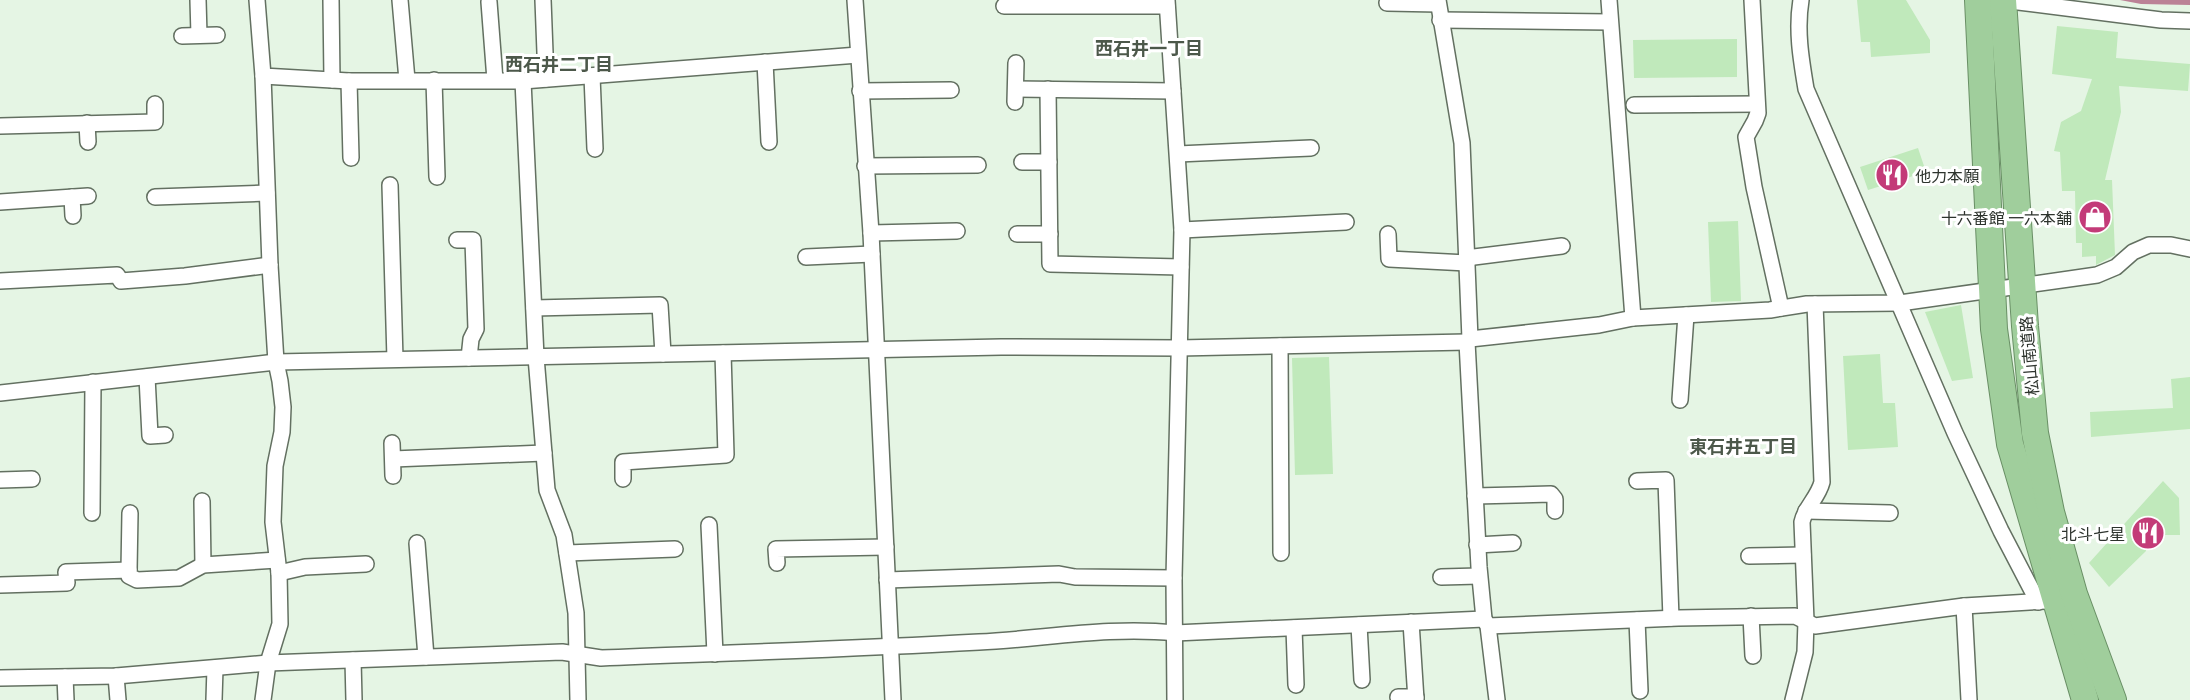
<svg xmlns="http://www.w3.org/2000/svg" width="2190" height="700" viewBox="0 0 2190 700" font-family="Literata,'Noto Sans JP',serif">
  <style>
    .water { fill: #bb8296 }
    .building { fill: #c0e9bb }
    .lines { fill: none; stroke-linecap: round; stroke-linejoin: round }
    .minor-casing { stroke: #637061; stroke-width: 18 }
    .trunk-casing { stroke: #698f65; stroke-width: 28 }
    .minor { stroke: #fff; stroke-width: 15 }
    .trunk { stroke: #a0ce9c; stroke-width: 26 }
    .labels { text-anchor: middle; dominant-baseline: central; stroke-width: 6; stroke-linejoin: round; paint-order: stroke }
    .poi-label { font-size: 16px; fill: #2d332d; stroke: #fff; text-anchor: end }
    .street-label { font-size: 16px; fill: #2d332d; stroke: #fff }
    .neighbourhood-label { font-size: 18px; font-weight: bold; fill: #4c584a; stroke: #fff }
  </style>
  <rect width="100%" height="100%" fill="#e5f5e4"/>
  <polygon class="water" points="2120,0 2190,0 2190,5 2141,4"/>
  <g class="building">
    <polygon points="1857,0 1906,0 1930,40 1930,53 1871,57 1870,42 1861,42"/>
    <polygon points="2057,26 2118,32 2116,58 2190,64 2188,91 2119,86 2121,112 2105,180 2112,180 2115,255 2096,265 2096,256 2082,257 2082,243 2076,243 2075,191 2062,191 2060,152 2054,151 2061,122 2081,111 2092,79 2052,74"/>
    <polygon points="1737,39 1737,77 1634,78 1633,40"/>
    <polygon points="1918,148 1926,172 1868,190 1860,167"/>
    <polygon points="1738,221 1741,301 1711,302 1708,222"/>
    <polygon points="1961,305 1973,378 1952,381 1925,312"/>
    <polygon points="1880,354 1883,403 1895,403 1898,447 1848,450 1843,356"/>
    <polygon points="1329,357 1333,474 1295,475 1292,358"/>
    <polygon points="2190,377 2190,429 2091,437 2090,412 2173,408 2171,379"/>
    <polygon points="2163,481 2179,498 2180,535 2146,535 2146,551 2109,587 2089,563"/>
  </g>
  <g class="lines">
    <defs>
      <g id="minor">
        <polyline points="198,0 199,35"/>
        <polyline points="257,0 263,76 349,81 523,81 536,357 547,490 564,535 576,613 578,700"/>
        <polyline points="331,0 332,80"/>
        <polyline points="400,0 407,80"/>
        <polyline points="543,0 546,79"/>
        <polyline points="855,0 871,233 893,700"/>
        <polyline points="1167,0 1182,230 1174,578 1175,700"/>
        <polyline points="1438,0 1462,143 1470,339 1467,342 1479,567 1484,619 1488,626 1497,700"/>
        <polyline points="1609,0 1633,318"/>
        <polyline points="1752,0 1758,113 1755,121 1746,137 1754,187 1781,308"/>
        <path d="M1801,0C1796,30 1801,59 1806,89L1955,433L2001,531L2038,602"/>
        <polyline points="2002,0 2161,20 2190,21"/>
        <polyline points="489,2 495,80"/>
        <polyline points="1387,3 1438,4"/>
        <polyline points="1004,6 1167,6"/>
        <polyline points="1440,20 1610,22"/>
        <polyline points="182,36 217,35"/>
        <polyline points="765,62 769,142"/>
        <polyline points="263,76 270,265 276,362 280,381 283,407 282,432 275,466 273,522 279,573 280,624 268,663 263,700"/>
        <polyline points="592,76 595,149"/>
        <polyline points="434,80 437,177"/>
        <polyline points="349,81 351,158"/>
        <polyline points="523,81 858,55"/>
        <polyline points="1016,89 1173,91"/>
        <polyline points="1048,89 1050,264 1181,267"/>
        <polyline points="860,91 951,90"/>
        <polyline points="1015,102 1016,63"/>
        <polyline points="1634,105 1757,104"/>
        <polyline points="87,123 88,142"/>
        <polyline points="0,126 155,122 155,104"/>
        <polyline points="1178,154 1311,148"/>
        <polyline points="1022,162 1049,162"/>
        <polyline points="865,166 978,165"/>
        <polyline points="390,185 395,359"/>
        <polyline points="72,197 73,216"/>
        <polyline points="155,197 267,193"/>
        <polyline points="0,202 88,196"/>
        <polyline points="1182,230 1346,222"/>
        <polyline points="871,233 957,231"/>
        <polyline points="1017,234 1050,234"/>
        <polyline points="1388,234 1389,259 1467,263"/>
        <polyline points="457,240 473,240 476,329 471,339 469,358"/>
        <polyline points="806,257 872,254"/>
        <polyline points="1466,258 1562,246"/>
        <polyline points="0,281 117,275 121,281 185,276 270,265"/>
        <polyline points="534,308 660,305 663,354"/>
        <polyline points="1470,339 1599,325 1633,318 1770,310 1807,304 1900,303 2097,275 2116,267 2133,252 2149,245 2171,245 2190,249"/>
        <polyline points="1280,346 1281,553"/>
        <polyline points="147,377 150,436 165,435"/>
        <polyline points="0,393 276,362 1001,347 1179,348 1467,342"/>
        <polyline points="1680,400 1686,315"/>
        <polyline points="392,443 393,476"/>
        <polyline points="393,459 544,453"/>
        <polyline points="623,479 623,462 726,455 723,353"/>
        <polyline points="0,480 32,479"/>
        <polyline points="1637,481 1666,480 1671,618"/>
        <polyline points="1475,496 1551,494 1555,499 1555,511"/>
        <polyline points="202,501 203,565"/>
        <polyline points="1806,511 1890,513"/>
        <polyline points="92,513 93,382"/>
        <polyline points="709,525 715,654"/>
        <polyline points="417,543 426,657"/>
        <polyline points="1477,545 1513,543"/>
        <polyline points="567,553 675,549"/>
        <polyline points="1749,556 1803,555"/>
        <polyline points="777,563 776,549 886,547"/>
        <polyline points="129,570 130,513"/>
        <polyline points="279,573 305,567 366,564"/>
        <polyline points="1441,577 1479,576"/>
        <polyline points="887,580 1059,574 1075,577 1174,578"/>
        <polyline points="0,585 67,583 66,572 129,570 129,576 137,580 179,578 203,565 277,560"/>
        <polyline points="1964,606 1969,700"/>
        <polyline points="1751,616 1753,656"/>
        <polyline points="1637,620 1640,691"/>
        <polyline points="1411,622 1416,700"/>
        <polyline points="1359,625 1362,680"/>
        <polyline points="1488,626 1678,618 1795,616 1815,626 1964,606 2045,601"/>
        <polyline points="1294,628 1296,685"/>
        <polyline points="353,660 354,700"/>
        <polyline points="116,676 118,700"/>
        <polyline points="65,677 66,700"/>
        <path d="M0,678L116,676L268,663L562,652L601,658C727,653 853,649 979,642C1044,639 1109,626 1175,633L1484,619"/>
        <polyline points="1398,697 1416,697"/>
        <polyline points="214,700 215,668"/>
        <path d="M1793,700L1805,652L1806,621L1802,522C1805,507 1818,498 1822,482L1815,304"/>
      </g>
      <g id="trunk">
        <polyline points="1978,0 1994,329 2010,444 2085,700"/>
        <polyline points="2003,0 2025,326 2035,433 2051,512 2074,594 2113,700"/>
      </g>
    </defs>
    <use href="#minor" class="minor-casing"/>
    <use href="#trunk" class="trunk-casing"/>
    <use href="#minor" class="minor"/>
    <use href="#trunk" class="trunk"/>
  </g>
  <defs>
    <symbol id="restaurant-disc" viewBox="-11 -11 22 22"><circle r="9.5" fill="#c33b78" stroke="#fff"/><path d="M-5-6h1v4h1v-4h1v4h1v-4h1v5L-1.5 .5V6h-2V.5L-5-1ZM5-6V6H3V1.5H1.5Q1.5-4 5-6Z" fill="#fff"/></symbol>
    <symbol id="shop-disc" viewBox="-11 -11 22 22"><circle r="9.5" fill="#c33b78" stroke="#fff"/><path d="M-5-2.5h2.3a2.7 3.5 0 0 1 5.4 0H5L5.5 6h-11ZM-1.5-2.5h3a1.5 2.3 0 0 0-3 0Z" fill="#fff"/></symbol>
  </defs>
  <g fill-rule="evenodd">
    <use href="#restaurant-disc" x="1873" y="156" width="38" height="38"/>
    <use href="#shop-disc" x="2076" y="198" width="38" height="38"/>
    <use href="#restaurant-disc" x="2129" y="514" width="38" height="38"/>
  </g>
  <g class="labels">
    <g class="poi-label">
      <text x="1915" y="175" text-anchor="start">他力本願</text>
      <text x="2072" y="217">十六番館 一六本舗</text>
      <text x="2125" y="533">北斗七星</text>
    </g>
    <g class="street-label">
      <text transform="translate(2028 356) rotate(-95)">松山南道路</text>
    </g>
    <g class="neighbourhood-label">
      <text x="1149" y="47">西石井一丁目</text>
      <text x="559" y="63">西石井二丁目</text>
      <text x="1743" y="445">東石井五丁目</text>
    </g>
  </g>
</svg>
